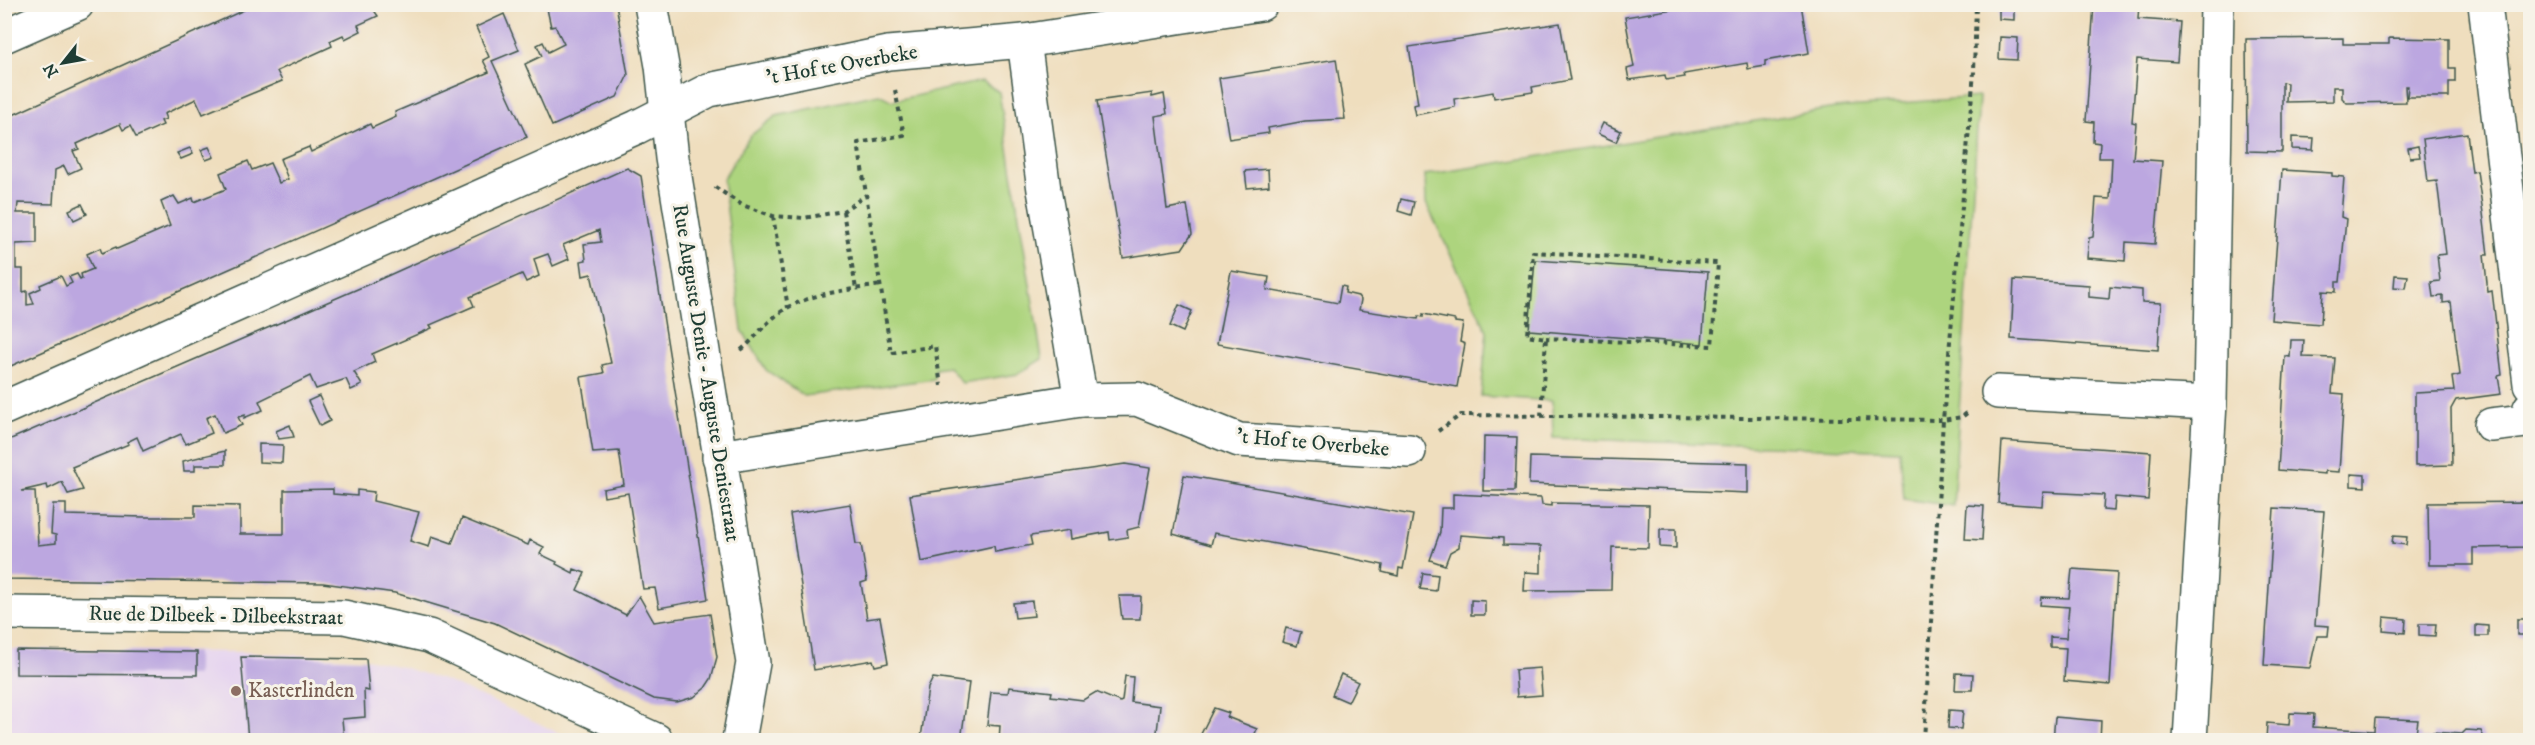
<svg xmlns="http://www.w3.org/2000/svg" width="2535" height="745" viewBox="0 0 2535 745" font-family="'IM FELL DW Pica',serif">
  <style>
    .built { fill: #e5d3f0 }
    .green { fill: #add47e; stroke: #668859; stroke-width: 1.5 }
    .building { fill: #bca7e0 }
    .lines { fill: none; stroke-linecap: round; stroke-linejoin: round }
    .minor-casing { stroke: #3e5549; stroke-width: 36 }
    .path { stroke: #3e5549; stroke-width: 4; stroke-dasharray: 4.5 4.5; stroke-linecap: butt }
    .minor { stroke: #fff; stroke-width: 33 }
    .education-dot { fill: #8d6e63; stroke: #f7f3e8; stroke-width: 2 }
    .labels { text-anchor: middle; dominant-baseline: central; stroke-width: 6; stroke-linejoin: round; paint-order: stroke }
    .street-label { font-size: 21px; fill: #1f3d34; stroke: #f7f3e8 }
    .education-label { font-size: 21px; fill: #785e54; stroke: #f7f3e8; text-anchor: start }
  </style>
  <rect width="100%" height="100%" fill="#f7f3e8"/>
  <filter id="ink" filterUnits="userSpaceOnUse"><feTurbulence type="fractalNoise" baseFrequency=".0167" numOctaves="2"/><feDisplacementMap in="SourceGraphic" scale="12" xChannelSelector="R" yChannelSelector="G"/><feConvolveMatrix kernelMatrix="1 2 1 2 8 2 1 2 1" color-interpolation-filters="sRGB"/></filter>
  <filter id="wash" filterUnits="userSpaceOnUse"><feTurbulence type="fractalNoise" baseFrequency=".008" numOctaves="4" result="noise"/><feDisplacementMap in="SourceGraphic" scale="24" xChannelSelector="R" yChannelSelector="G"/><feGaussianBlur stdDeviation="1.35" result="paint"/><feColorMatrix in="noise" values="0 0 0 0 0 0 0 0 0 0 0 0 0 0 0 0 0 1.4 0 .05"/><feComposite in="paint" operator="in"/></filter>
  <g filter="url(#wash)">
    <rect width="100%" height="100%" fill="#efdebe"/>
    <polygon class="built" points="5,649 241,652 366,659 402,667 446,681 490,700 573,740 5,740"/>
    <g class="green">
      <polygon points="982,81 999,92 1042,359 1018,374 962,383 949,367 935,369 934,379 804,396 766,370 742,330 723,179 750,136 776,116 879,94 892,101"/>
      <polygon points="1979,97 1953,506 1904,499 1900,451 1553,438 1552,401 1481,396 1487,331 1426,203 1425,175 1835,108"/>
    </g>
    <g id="blocks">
      <g class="building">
        <polygon points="257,4 381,4 373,9 378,16 358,25 361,31 345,39 343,35 330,41 332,46 277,71 282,81 203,114 196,99 164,114 166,119 161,121 163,125 136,137 130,126 123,130 120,124 77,144 79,149 73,151 81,168 68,174 64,166 55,170 53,204 18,203 17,213 37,213 37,243 16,244 16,269 23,269 23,292 27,291 27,305 34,304 30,293 41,288 40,285 61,276 66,286 72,283 69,277 77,274 80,279 82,278 81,274 93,269 87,254 100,248 102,253 116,247 117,249 170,226 161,202 174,196 179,204 193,198 194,202 226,189 220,173 248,161 252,170 270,163 279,183 288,179 280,159 309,147 311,152 370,124 372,128 396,117 395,112 489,72 483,60 489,57 476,27 504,14 519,50 492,61 527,137 4,369 4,119"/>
        <polygon points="546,4 616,4 628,75 617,97 552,126 525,64 542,56 537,45 543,42 548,52 564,44 555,26 551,27"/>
        <polygon points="1703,4 1801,4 1809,53 1765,61 1765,66 1748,69 1747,63 1684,74 1685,77 1666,80 1665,75 1629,80 1627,69 1634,67 1625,17"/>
        <polygon points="1999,4 2014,4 2014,20 1999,19"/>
        <polygon points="2094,4 2139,4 2138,19 2180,22 2177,62 2137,59 2132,122 2136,123 2133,159 2162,161 2155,244 2126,242 2125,261 2087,258 2089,238 2093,237 2096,198 2110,199 2112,158 2099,158 2100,143 2093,142 2094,122 2086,121"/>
        <polygon points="1560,23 1570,80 1532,87 1533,92 1494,98 1493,92 1454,99 1455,107 1415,115 1413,105 1418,104 1409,47"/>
        <polygon points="2000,37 2018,38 2017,60 1999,59"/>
        <polygon points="2343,38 2343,44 2389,44 2389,38 2449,39 2449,68 2455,68 2455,82 2449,82 2449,97 2407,97 2408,86 2405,86 2406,102 2347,103 2342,98 2342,87 2333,87 2333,101 2286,102 2287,83 2282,82 2282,152 2247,151 2246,39"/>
        <polygon points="1336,59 1345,119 1305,121 1268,128 1269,133 1229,139 1219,78"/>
        <polygon points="1152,93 1152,97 1164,94 1167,114 1155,116 1167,209 1187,205 1192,234 1182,249 1123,258 1097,101"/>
        <polygon points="1603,123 1621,131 1616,142 1598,134"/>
        <polygon points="2467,133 2472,172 2477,171 2483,213 2488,255 2484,255 2488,292 2492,291 2502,375 2498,376 2501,394 2456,400 2451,409 2452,465 2415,466 2415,393 2454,391 2452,377 2460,375 2451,302 2443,303 2443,296 2433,297 2431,282 2440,281 2437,255 2446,254 2437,181 2428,182 2423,139"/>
        <polygon points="2292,137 2314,138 2313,150 2292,149"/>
        <polygon points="2418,146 2420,157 2410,158 2408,148"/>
        <polygon points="209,147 214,157 206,160 201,150"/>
        <polygon points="190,148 193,154 181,159 177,153"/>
        <polygon points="627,168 641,176 708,599 659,608 655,588 643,589 628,493 604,497 603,489 624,485 619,451 593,453 581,377 604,373 602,365 611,363 591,274 583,276 581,261 586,260 584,244 601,242 599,230 563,245 569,259 553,266 548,254 534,259 539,276 526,282 522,274 470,297 474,306 430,325 432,328 372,354 375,362 354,372 362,385 351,390 346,379 316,389 310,376 259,401 263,410 244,418 245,415 238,417 242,425 223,433 215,414 206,418 212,433 186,444 181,434 143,451 137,437 127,442 129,444 72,467 83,490 68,494 62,482 48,489 47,485 21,491 35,491 38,545 56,543 56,535 51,534 53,504 66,504 66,515 144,517 195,517 195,505 240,506 240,534 284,534 284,490 333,489 333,494 357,496 357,490 374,492 373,501 419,512 410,541 429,547 432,536 452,543 462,518 528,545 530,540 544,547 540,554 557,562 556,564 573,573 574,569 585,573 577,590 626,615 639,596 654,622 710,614 717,657 711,679 705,688 694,697 677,702 654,699 495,623 395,593 323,583 4,579 4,442 376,281"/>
        <polygon points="1268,169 1269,186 1247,188 1245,171"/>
        <polygon points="2282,170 2332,173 2332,176 2344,177 2341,217 2346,219 2340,282 2336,282 2336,292 2323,291 2321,324 2271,320"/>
        <polygon points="1401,199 1414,202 1411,215 1398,211"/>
        <polygon points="82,204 87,214 74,220 69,210"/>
        <polygon points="1535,260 1708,272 1702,344 1529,330"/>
        <polygon points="1231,271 1269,277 1267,290 1338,303 1341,286 1346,287 1345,293 1358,296 1361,300 1359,310 1418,319 1419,316 1423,317 1423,314 1455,320 1455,322 1463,323 1460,342 1465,344 1457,387 1217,344"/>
        <polygon points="2395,275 2408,276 2406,288 2394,287"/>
        <polygon points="2014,280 2089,285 2089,297 2109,299 2110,287 2142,290 2142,302 2161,303 2158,350 2011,339"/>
        <polygon points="1179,305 1192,311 1183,332 1170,326"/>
        <polygon points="2291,340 2304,340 2303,357 2335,358 2332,393 2344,394 2339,472 2325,471 2325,474 2278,470 2285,356 2290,357"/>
        <polygon points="319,396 330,421 320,426 308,401"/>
        <polygon points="290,425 294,437 279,439 276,431"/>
        <polygon points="1484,436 1517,437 1515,491 1483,491"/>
        <polygon points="2002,441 2151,452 2148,500 2115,497 2114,511 2103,510 2104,495 2043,492 2042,506 1998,503"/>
        <polygon points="259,444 283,445 282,463 259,462"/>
        <polygon points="225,451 225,465 195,465 195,471 184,471 183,461"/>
        <polygon points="1530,457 1748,463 1748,493 1529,484"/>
        <polygon points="1125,464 1150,468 1139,527 1127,530 1128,537 1110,540 1109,532 1071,539 1070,530 1030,536 1032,545 995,552 994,546 921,562 910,495"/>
        <polygon points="2351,474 2365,475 2365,487 2351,486"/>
        <polygon points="1184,475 1413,515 1403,569 1399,568 1398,576 1382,572 1383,565 1326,553 1214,533 1211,545 1173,534"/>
        <polygon points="1453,494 1541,498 1542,505 1552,506 1552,503 1649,505 1648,548 1612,547 1611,590 1524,591 1525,572 1541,573 1541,546 1503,545 1503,538 1460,535 1459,547 1450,552 1445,565 1430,560 1440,532 1441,508 1453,508"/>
        <polygon points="2530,502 2530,547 2473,548 2473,565 2429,565 2428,503"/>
        <polygon points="850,504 856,544 861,544 867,581 861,583 867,619 880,617 888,663 875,666 873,660 814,670 790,514"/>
        <polygon points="1967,505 1984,506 1982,540 1965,539"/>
        <polygon points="2274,508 2324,511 2315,625 2329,626 2328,636 2317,636 2310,668 2264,665"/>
        <polygon points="1660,529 1676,529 1676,548 1660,547"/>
        <polygon points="2393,536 2407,537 2406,545 2392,543"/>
        <polygon points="2072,569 2117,572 2110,685 2064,681 2066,648 2050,647 2050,637 2066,638 2069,607 2040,605 2041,597 2069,598"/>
        <polygon points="1423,573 1438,575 1436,591 1420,589"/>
        <polygon points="1119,596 1141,596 1140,619 1122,619"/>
        <polygon points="1471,600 1485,601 1485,615 1471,615"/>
        <polygon points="1032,601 1034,616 1015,618 1013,603"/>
        <polygon points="2384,617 2406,619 2405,633 2383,631"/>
        <rect x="2517" y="619" width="13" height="16"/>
        <polygon points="2419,624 2436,624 2435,636 2419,635"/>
        <polygon points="2476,625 2488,626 2488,636 2476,636"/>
        <polygon points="1286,628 1301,632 1297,646 1282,642"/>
        <polygon points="16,650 197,652 197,675 16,674"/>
        <polygon points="241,657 366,659 369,691 364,690 365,717 342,719 344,740 248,740"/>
        <polygon points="1540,668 1542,695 1517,697 1515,670"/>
        <polygon points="1956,673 1973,674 1972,690 1955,690"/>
        <polygon points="1341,674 1358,682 1348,702 1332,695"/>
        <polygon points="1125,676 1133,677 1131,702 1160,706 1156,740 999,740 1000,726 987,725 991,692 1008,693 1009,687 1052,692 1051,696 1083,700 1096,692 1120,702 1122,701"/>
        <polygon points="933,678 969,683 961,740 921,738 928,688"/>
        <polygon points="1214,708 1229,713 1227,717 1257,729 1254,736 1264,740 1198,740"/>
        <polygon points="1949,710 1963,711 1961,729 1948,728"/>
        <polygon points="2290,713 2314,714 2313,727 2374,731 2375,718 2418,720 2416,734 2421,734 2421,738 2433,739 2433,732 2462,734 2466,730 2481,731 2485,740 2266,740 2267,723 2289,725"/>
        <polygon points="2055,717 2101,721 2100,740 2053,740"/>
      </g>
    </g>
  </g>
  <g filter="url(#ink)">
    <use href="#blocks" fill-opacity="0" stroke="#3e5549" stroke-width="1.5"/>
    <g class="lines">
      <defs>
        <g id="minor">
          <polyline points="651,4 662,66 672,158 753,663 739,740"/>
          <polyline points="2485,4 2530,384"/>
          <polyline points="4,36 77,4"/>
          <polyline points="1024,41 1044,190 1081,400"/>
          <polyline points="1998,392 2210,403"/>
          <polyline points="4,408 637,127 709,90 888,53 1024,41 1261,4"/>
          <polyline points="2491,425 2525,421 2530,408"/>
          <polyline points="719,457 1081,400 1137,399 1239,440 1409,451"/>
          <polyline points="4,613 344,617 429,636 656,740"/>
          <polyline points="2190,740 2210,403 2217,4"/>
        </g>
      </defs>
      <use href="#minor" class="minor-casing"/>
      <g class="path">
        <polyline points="895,90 904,135 858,143 891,353 935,346 941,386"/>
        <polyline points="715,187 742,205 773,216 804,218 843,211 866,195"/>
        <polyline points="843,211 856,289"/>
        <polyline points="773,216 788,308"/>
        <path d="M741,350C753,341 760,329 771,320C799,293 844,291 881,285"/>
        <polyline points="1541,416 1546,338 1527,335 1533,252 1718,263 1712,346 1546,338"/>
        <polyline points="1438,431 1461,415 1943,420 1962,417 1967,413"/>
        <polyline points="1924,740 1943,420 1974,72 1976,4"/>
      </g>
      <use href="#minor" class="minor"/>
    </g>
  </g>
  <circle class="education-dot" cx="236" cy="691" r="6"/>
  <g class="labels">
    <g class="street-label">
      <text transform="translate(842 65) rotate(-10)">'t Hof te Overbeke</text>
      <text transform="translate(706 373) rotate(81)">Rue Auguste Denie - Auguste Deniestraat</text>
      <text transform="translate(1313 443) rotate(5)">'t Hof te Overbeke</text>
      <text transform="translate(216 616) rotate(1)">Rue de Dilbeek - Dilbeekstraat</text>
    </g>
    <g class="education-label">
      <text x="248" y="691">Kasterlinden</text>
    </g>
  </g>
  <rect width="2535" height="745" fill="none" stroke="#f7f3e8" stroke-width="24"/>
  <g transform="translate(63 63) rotate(239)" stroke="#f7f3e8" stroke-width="4.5" paint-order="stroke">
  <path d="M0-4.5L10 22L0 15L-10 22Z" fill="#1f3d34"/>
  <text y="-9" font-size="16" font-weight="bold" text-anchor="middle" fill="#1f3d34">N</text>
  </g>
</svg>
